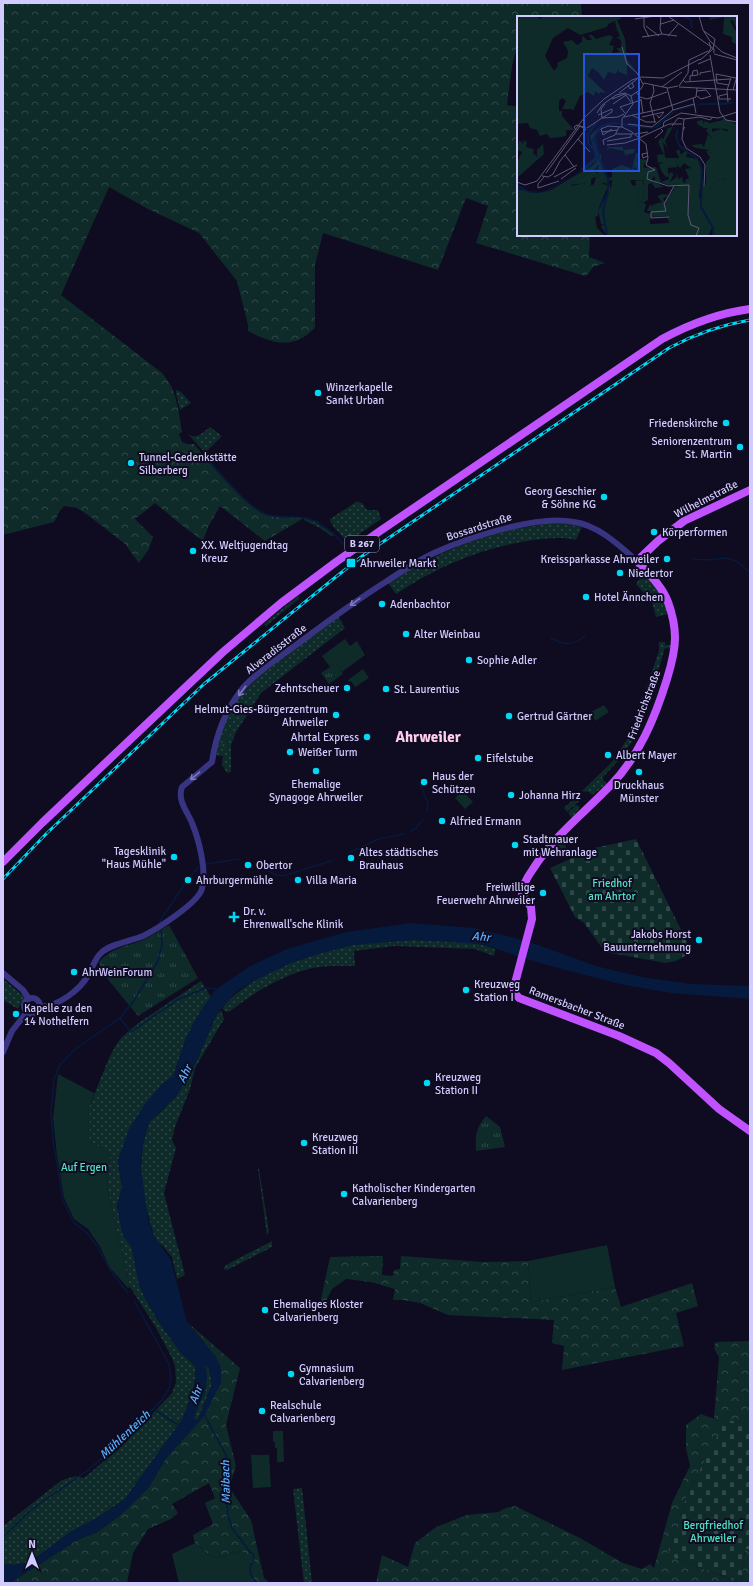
<svg xmlns="http://www.w3.org/2000/svg" width="753" height="1586" viewBox="0 0 753 1586" font-family="Signika,sans-serif">
  <style>
    .grass { fill: url(#grass-dots) }
    .forest { fill: url(#forest-crowns) }
    .cemetery { fill: url(#cemetery-stones) }
    .park { fill: url(#park-tufts) }
    .garden { fill: #0e2b2a }
    .water { fill: #061a3e; fill-rule: evenodd }
    .lines { fill: none; stroke-linecap: round; stroke-linejoin: round }
    .stream { stroke: #061a3e; stroke-width: 1.5 }
    .minor { stroke: #383482; stroke-width: 6 }
    .major { stroke: #c152ff; stroke-width: 8 }
    .rail-casing { stroke: #00d9f6; stroke-width: 3 }
    .rail { stroke: #0f0b20; stroke-width: 1.5; stroke-dasharray: 4.5; stroke-linecap: butt }
    .oneway { stroke: #7d78ba }
    .poi-dot { fill: #00d9f6; stroke: #0f0b20; stroke-width: 1.5 }
    .labels { text-anchor: middle; dominant-baseline: central; stroke-width: 4; stroke-linejoin: round; paint-order: stroke }
    .shield { fill: #0f0b20; stroke: #9891bc; stroke-width: 1 }
    .shield-label { font-size: 10px; font-weight: bold; fill: #d2cbff }
    .poi-label { font-size: 11px; fill: #d2cbff; stroke: #0f0b20; text-anchor: start }
    .street-label { font-size: 11px; fill: #d2cbff; stroke: #0f0b20 }
    .park-label { font-size: 11px; fill: #50e5c3; stroke: #0f0b20 }
    .water-label { font-size: 12px; font-style: italic; fill: #59afff; stroke: #0f0b20 }
    .district-label { font-size: 15px; font-weight: bold; fill: #ffcdec; stroke: #0f0b20 }
    .inset-river { fill: none; stroke: #061a3e; stroke-width: 2 }
    .inset-road { fill: none; stroke: #5d5879; stroke-width: 1 }
    .view { fill: #2654da; fill-opacity: 0.15; stroke: #2654da; stroke-width: 2 }
    .inset-edge { fill: none; stroke: #d2cbff; stroke-width: 2 }
  </style>
  <defs>
    <pattern id="grass-dots" width="8" height="8" patternUnits="userSpaceOnUse"><rect width="8" height="8" fill="#0e2b2a"/><path d="M2 2h.1M6 6h.1" fill="none" stroke="#30484a" stroke-width="1.8" stroke-linecap="round"/></pattern>
    <pattern id="forest-crowns" width="20" height="18" patternUnits="userSpaceOnUse"><rect width="20" height="18" fill="#0e2b2a"/><path d="M2 6a3 3 0 1 1 6 0M12 15a3 3 0 1 1 6 0" fill="none" stroke="#30484a"/></pattern>
    <pattern id="cemetery-stones" width="16" height="16" patternUnits="userSpaceOnUse"><rect width="16" height="16" fill="#0e2b2a"/><path d="M2 7V4a2 2 0 0 1 4 0v3zM10 15v-3a2 2 0 0 1 4 0v3z" fill="#30484a"/></pattern>
    <pattern id="park-tufts" width="24" height="20" patternUnits="userSpaceOnUse"><rect width="24" height="20" fill="#0e2b2a"/><path d="M3 7l-1-3M5 7V3M7 7l1-3M15 17l-1-3M17 17v-4M19 17l1-3" fill="none" stroke="#30484a"/></pattern>
  </defs>
  <rect width="100%" height="100%" fill="#0f0b20"/>
  <g class="grass">
    <polygon points="176,390 181,392 191,403 180,410 176,393"/>
    <path d="M210,427L222,436L205,453L188,434C197,440 202,433 210,427Z"/>
    <path d="M356,502L362,503L367,510H378L381,519L349,541L346,540C341,534 331,527 330,519Z"/>
    <path d="M305,517L319,522L318,524C324,528 331,530 335,535L331,536L320,528L304,520Z"/>
    <path d="M545,524H566L582,527L576,540C563,537 548,538 534,540C484,547 438,566 396,594L388,583C439,551 486,532 545,524Z"/>
    <path d="M644,573C655,586 664,597 668,614L656,617L652,602L636,584Z"/>
    <polygon points="298,596 300,598 266,626 264,624"/>
    <path d="M338,616L345,628L261,693L236,732L231,745V772L227,773L222,765L223,756L215,755C217,746 218,736 221,728C235,685 302,643 338,616Z"/>
    <polygon points="659,642 665,642 665,645 672,645 672,649 665,648 657,675 635,737 619,760 602,778 607,784 592,795 589,792 582,791 611,763 628,738 632,738 634,736 634,733 631,731 659,651"/>
    <polygon points="578,795 579,801 567,812 564,808"/>
    <polygon points="576,805 580,807 572,818 568,813"/>
    <polygon points="561,838 567,850 561,852 555,850 554,847"/>
    <path d="M414,940C441,941 471,939 495,949L494,956L475,949L394,946L354,951L355,966C339,966 323,965 308,969C279,977 253,993 229,1012L225,1011L222,1008C247,975 314,952 353,945C373,942 394,941 414,940Z"/>
    <polygon points="3,979 25,997 18,1009 3,1000"/>
    <path d="M201,981L211,997L200,1012L186,1038L173,1077L162,1084L118,1160L122,1188L117,1206L123,1235L132,1248L139,1284L144,1296L159,1322L181,1353L195,1366C197,1385 189,1402 182,1420L125,1499L97,1518L72,1531L30,1562L15,1565L3,1564V1526L62,1480L76,1476L84,1478L122,1446L172,1393L176,1382L175,1366L171,1356L155,1326L130,1287L107,1187L110,1154L90,1141V1105L109,1058L116,1045L122,1037L137,1024Z"/>
    <polygon points="221,1010 224,1019 195,1068 190,1089 175,1127 172,1140 176,1148 164,1193 185,1275 177,1279 172,1257 162,1245 159,1244 154,1236 145,1204 141,1169 143,1144 149,1122 164,1109 193,1069 217,1014"/>
    <polygon points="258,1169 259,1169 269,1232 267,1235"/>
    <polygon points="272,1241 272,1247 227,1270 224,1269 224,1267 228,1264"/>
    <polygon points="205,1366 209,1368 212,1384 198,1420 196,1420 194,1417 207,1377"/>
    <polygon points="302,1488 312,1583 304,1583 293,1489"/>
  </g>
  <g class="forest">
    <path d="M3,3H581L582,17H518V43L512,66L507,105L518,107V235H590L589,257L605,263L593,267L588,274L585,276L476,243L488,206L466,198L438,270L323,233L315,265V328C310,332 305,337 300,339C282,348 264,339 248,331V325L237,281L199,233L148,209L109,187L61,295L162,373C165,377 169,382 171,386C177,397 180,419 182,432L179,434L182,442L187,444H194C210,463 243,504 264,514C277,519 291,516 304,518L265,541L220,506L208,527L203,541L184,527L155,503L135,519L153,537L149,549L139,563L125,544L88,515L77,508L64,506C58,512 58,516 54,522L3,535Z"/>
    <polygon points="372,1256 383,1256 382,1275 393,1276 394,1270 400,1269 401,1256 483,1262 528,1261 531,1302 615,1287 621,1307 692,1283 698,1306 676,1313 684,1346 562,1370 564,1346 552,1343 554,1320 448,1315 420,1303 403,1300 393,1300 395,1289 371,1282 346,1279 332,1289 321,1311 320,1304 330,1257"/>
    <polygon points="187,1322 240,1368 226,1425 236,1466 229,1487 251,1520 264,1578 270,1583 253,1583 251,1581 242,1551 213,1558 195,1543 193,1535 213,1524 205,1503 215,1498 209,1483 172,1504 178,1513 171,1519 148,1529 133,1553 127,1583 10,1583 77,1540 97,1532 119,1516 132,1504 149,1487 166,1458 197,1424 221,1382 204,1342"/>
    <path d="M750,1341V1424L726,1421L688,1493L667,1555L740,1583H376L382,1555L408,1567L415,1543L436,1527L467,1515L498,1512L506,1508L515,1506L580,1538L623,1563L642,1569L650,1564L654,1568L672,1503L690,1466L686,1448V1425L701,1414L714,1419L719,1357C716,1352 712,1348 716,1342Z"/>
    <polygon points="745,1549 750,1549 750,1583 741,1583"/>
  </g>
  <g class="cemetery">
    <polygon points="636,839 692,952 676,961 666,963 605,952 584,923 575,917 550,868 597,847 599,847"/>
    <polygon points="726,1420 750,1424 750,1549 745,1549 741,1583 667,1555 688,1493"/>
  </g>
  <g class="park">
    <polygon points="336,663 343,674 329,684 321,673"/>
    <polygon points="227,729 232,731 227,747 221,746"/>
    <path d="M169,925L198,978L138,1016L102,972L99,962C111,948 124,947 141,941C150,937 160,930 169,925Z"/>
    <path d="M486,1116L500,1127L505,1147L476,1151C475,1134 476,1129 486,1116Z"/>
  </g>
  <g class="garden">
    <polygon points="345,639 350,646 357,641 365,655 342,672 336,663 330,667 322,656"/>
    <polygon points="363,669 369,678 355,687 351,681 349,682 348,680"/>
    <polygon points="604,705 609,712 595,721 591,712"/>
    <polygon points="463,791 473,802 465,809 455,798"/>
    <polygon points="58,1074 94,1093 90,1105 90,1141 110,1154 107,1187 130,1287 128,1288 110,1268 99,1245 88,1229 74,1219 64,1198 57,1156 53,1118"/>
    <polygon points="607,1245 615,1287 531,1302 528,1261"/>
    <polygon points="273,1431 283,1431 284,1462 277,1462 277,1448 275,1448 275,1442 273,1442"/>
    <polygon points="251,1455 269,1455 271,1487 253,1488"/>
    <polygon points="195,1543 213,1558 242,1551 253,1583 179,1583 172,1554"/>
  </g>
  <path class="water" d="M412,923L474,928L527,941L596,966L642,977L691,984L750,986V999L671,993L624,985L562,969L522,958L486,945L466,943L414,940L353,945L315,955L289,964L258,979L238,990L227,1002L217,1014L193,1069L176,1097L149,1122L143,1144L141,1169L148,1218L154,1236L171,1260L187,1322L216,1357L221,1367V1382L205,1415L166,1458L149,1487L132,1504L119,1516L97,1532L77,1540L10,1583H3V1564L15,1565L30,1562L72,1531L97,1518L125,1499L182,1420C189,1402 197,1385 195,1366L181,1353L159,1322L144,1296L139,1284L132,1248L123,1235L117,1206L122,1188L118,1160L129,1129L145,1104L162,1084L173,1076L186,1038L200,1012L213,993L218,988L250,966L287,949L346,932ZM205,1366L209,1368L212,1384L198,1420H196L194,1417L206,1389L207,1377Z"/>
  <g class="lines">
    <g class="stream">
      <path d="M211,463C225,478 247,506 265,514C276,518 288,516 299,517C317,519 331,530 343,544"/>
      <polyline points="693,559 706,560 727,558 736,561 750,572"/>
      <path d="M551,638C564,645 572,646 585,636"/>
      <polyline points="419,782 428,803 427,811"/>
      <polyline points="411,831 416,828 423,819"/>
      <polyline points="350,852 379,839 404,834"/>
      <polyline points="207,864 239,859"/>
      <polyline points="256,864 274,874 283,876 331,861"/>
      <path d="M160,922C162,915 166,912 170,906C180,892 187,878 199,867"/>
      <polyline points="120,1018 131,1032 177,1000 205,988 219,989"/>
      <polyline points="128,1293 112,1273 97,1246 87,1233 74,1223 63,1200 53,1140 51,1113 54,1080 59,1066 74,1050 120,1018 135,999 158,961 162,944 161,929"/>
      <polyline points="153,1409 180,1426"/>
      <path d="M204,1414L226,1455L227,1466L225,1497L228,1510L227,1513L232,1528L250,1552L254,1555L253,1562L250,1566C250,1574 251,1578 257,1583"/>
      <polyline points="3,1537 32,1509 87,1471 119,1443 162,1400 169,1389 171,1377 169,1364 135,1302"/>
    </g>
    <g class="minor">
      <polyline points="3,973 23,990 29,999"/>
      <circle cx="32" cy="1006" r="8"/>
      <path d="M40,1007C59,1006 80,990 89,974C93,967 95,958 101,953C110,944 131,941 143,936C157,929 198,903 202,889C207,871 199,840 192,823C187,811 177,800 182,787L212,762C216,734 226,709 243,688C257,671 283,655 300,642C328,621 357,600 387,581C402,571 417,561 434,553C458,542 485,533 511,527C531,522 553,518 574,522C598,525 620,546 637,561"/>
      <polyline points="3,1052 12,1031 27,1012"/>
    </g>
    <g class="major">
      <path d="M750,490L684,521L658,541L637,561C649,574 662,586 668,602C672,613 675,627 675,638C675,651 671,666 667,679C655,718 639,756 611,785C584,813 554,836 533,869C528,876 522,885 522,894L531,907L532,919L514,987V992L519,998L619,1036L656,1053L669,1063L719,1109L750,1131"/>
      <path d="M3,862L42,823L190,683L223,652L281,603L336,562L380,531L662,339C690,324 719,313 750,309"/>
    </g>
    <defs>
      <path id="rail" d="M3,879L46,834L204,684L337,576L365,554L669,348C695,334 721,325 750,320"/>
    </defs>
    <use href="#rail" class="rail-casing"/>
    <use href="#rail" class="rail"/>
  </g>
  <defs><path id="oneway-shaft" d="M-6 0H5M1.5-3L5.5 0L1.5 3" fill="none" stroke-width="1.6" stroke-linecap="round" stroke-linejoin="round"/></defs>
  <g class="oneway">
    <use href="#oneway-shaft" transform="translate(355 602) rotate(144)"/>
    <use href="#oneway-shaft" transform="translate(242 691) rotate(127)"/>
    <use href="#oneway-shaft" transform="translate(195 776) rotate(140)"/>
  </g>
  <g class="poi-dot">
    <circle cx="318" cy="393" r="4"/>
    <circle cx="726" cy="423" r="4"/>
    <circle cx="740" cy="447" r="4"/>
    <circle cx="131" cy="463" r="4"/>
    <circle cx="604" cy="497" r="4"/>
    <circle cx="654" cy="532" r="4"/>
    <circle cx="193" cy="551" r="4"/>
    <circle cx="667" cy="559" r="4"/>
    <rect x="346" y="558" width="10" height="10" rx="2"/>
    <circle cx="620" cy="573" r="4"/>
    <circle cx="586" cy="597" r="4"/>
    <circle cx="382" cy="604" r="4"/>
    <circle cx="406" cy="634" r="4"/>
    <circle cx="469" cy="660" r="4"/>
    <circle cx="347" cy="688" r="4"/>
    <circle cx="386" cy="689" r="4"/>
    <circle cx="336" cy="715" r="4"/>
    <circle cx="509" cy="716" r="4"/>
    <circle cx="367" cy="737" r="4"/>
    <circle cx="290" cy="752" r="4"/>
    <circle cx="608" cy="755" r="4"/>
    <circle cx="478" cy="758" r="4"/>
    <circle cx="316" cy="771" r="4"/>
    <circle cx="639" cy="772" r="4"/>
    <circle cx="424" cy="782" r="4"/>
    <circle cx="511" cy="795" r="4"/>
    <circle cx="442" cy="821" r="4"/>
    <circle cx="515" cy="845" r="4"/>
    <circle cx="174" cy="857" r="4"/>
    <circle cx="351" cy="858" r="4"/>
    <circle cx="248" cy="865" r="4"/>
    <circle cx="188" cy="880" r="4"/>
    <circle cx="298" cy="880" r="4"/>
    <circle cx="543" cy="893" r="4"/>
    <path d="M232 911h4v4h4v4h-4v4h-4v-4h-4v-4h4z"/>
    <circle cx="699" cy="940" r="4"/>
    <circle cx="74" cy="972" r="4"/>
    <circle cx="466" cy="990" r="4"/>
    <circle cx="16" cy="1014" r="4"/>
    <circle cx="427" cy="1083" r="4"/>
    <circle cx="304" cy="1143" r="4"/>
    <circle cx="344" cy="1194" r="4"/>
    <circle cx="265" cy="1310" r="4"/>
    <circle cx="291" cy="1374" r="4"/>
    <circle cx="262" cy="1411" r="4"/>
  </g>
  <g class="labels">
    <rect class="shield" x="345" y="536" width="34" height="16" rx="3"/>
    <g class="shield-label">
      <text x="362" y="544">B 267</text>
    </g>
    <g class="poi-label">
      <text x="326" y="387">Winzerkapelle<tspan x="326" dy="13">Sankt Urban</tspan></text>
      <text x="718" y="423" text-anchor="end">Friedenskirche</text>
      <text x="732" y="441" text-anchor="end">Seniorenzentrum<tspan x="732" dy="13">St. Martin</tspan></text>
      <text x="139" y="457">Tunnel-Gedenkstätte<tspan x="139" dy="13">Silberberg</tspan></text>
      <text x="596" y="491" text-anchor="end">Georg Geschier<tspan x="596" dy="13">&amp; Söhne KG</tspan></text>
      <text x="662" y="532">Körperformen</text>
      <text x="201" y="545">XX. Weltjugendtag<tspan x="201" dy="13">Kreuz</tspan></text>
      <text x="659" y="559" text-anchor="end">Kreissparkasse Ahrweiler</text>
      <text x="360" y="563">Ahrweiler Markt</text>
      <text x="628" y="573">Niedertor</text>
      <text x="594" y="597">Hotel Ännchen</text>
      <text x="390" y="604">Adenbachtor</text>
      <text x="414" y="634">Alter Weinbau</text>
      <text x="477" y="660">Sophie Adler</text>
      <text x="339" y="688" text-anchor="end">Zehntscheuer</text>
      <text x="394" y="689">St. Laurentius</text>
      <text x="328" y="709" text-anchor="end">Helmut-Gies-Bürgerzentrum<tspan x="328" dy="13">Ahrweiler</tspan></text>
      <text x="517" y="716">Gertrud Gärtner</text>
      <text x="359" y="737" text-anchor="end">Ahrtal Express</text>
      <text x="298" y="752">Weißer Turm</text>
      <text x="616" y="755">Albert Mayer</text>
      <text x="486" y="758">Eifelstube</text>
      <text x="432" y="776">Haus der<tspan x="432" dy="13">Schützen</tspan></text>
      <text x="316" y="784" text-anchor="middle">Ehemalige<tspan x="316" dy="13">Synagoge Ahrweiler</tspan></text>
      <text x="639" y="785" text-anchor="middle">Druckhaus<tspan x="639" dy="13">Münster</tspan></text>
      <text x="519" y="795">Johanna Hirz</text>
      <text x="450" y="821">Alfried Ermann</text>
      <text x="523" y="839">Stadtmauer<tspan x="523" dy="13">mit Wehranlage</tspan></text>
      <text x="166" y="851" text-anchor="end">Tagesklinik<tspan x="166" dy="13">"Haus Mühle"</tspan></text>
      <text x="359" y="852">Altes städtisches<tspan x="359" dy="13">Brauhaus</tspan></text>
      <text x="256" y="865">Obertor</text>
      <text x="196" y="880">Ahrburgermühle</text>
      <text x="306" y="880">Villa Maria</text>
      <text x="535" y="887" text-anchor="end">Freiwillige<tspan x="535" dy="13">Feuerwehr Ahrweiler</tspan></text>
      <text x="243" y="911">Dr. v.<tspan x="243" dy="13">Ehrenwall'sche Klinik</tspan></text>
      <text x="691" y="934" text-anchor="end">Jakobs Horst<tspan x="691" dy="13">Bauunternehmung</tspan></text>
      <text x="82" y="972">AhrWeinForum</text>
      <text x="474" y="984">Kreuzweg<tspan x="474" dy="13">Station I</tspan></text>
      <text x="24" y="1008">Kapelle zu den<tspan x="24" dy="13">14 Nothelfern</tspan></text>
      <text x="435" y="1077">Kreuzweg<tspan x="435" dy="13">Station II</tspan></text>
      <text x="312" y="1137">Kreuzweg<tspan x="312" dy="13">Station III</tspan></text>
      <text x="352" y="1188">Katholischer Kindergarten<tspan x="352" dy="13">Calvarienberg</tspan></text>
      <text x="273" y="1304">Ehemaliges Kloster<tspan x="273" dy="13">Calvarienberg</tspan></text>
      <text x="299" y="1368">Gymnasium<tspan x="299" dy="13">Calvarienberg</tspan></text>
      <text x="270" y="1405">Realschule<tspan x="270" dy="13">Calvarienberg</tspan></text>
    </g>
    <g class="street-label">
      <text transform="translate(706 499) rotate(-27)">Wilhelmstraße</text>
      <text transform="translate(479 527) rotate(-18)">Bossardstraße</text>
      <text transform="translate(276 649) rotate(-38)">Alveradisstraße</text>
      <text transform="translate(644 705) rotate(-69)">Friedrichstraße</text>
      <text transform="translate(577 1008) rotate(21)">Ramersbacher Straße</text>
    </g>
    <g class="park-label">
      <text x="612" y="883">Friedhof<tspan x="612" dy="13">am Ahrtor</tspan></text>
      <text x="84" y="1167">Auf Ergen</text>
      <text x="713" y="1525">Bergfriedhof<tspan x="713" dy="13">Ahrweiler</tspan></text>
    </g>
    <g class="water-label">
      <text transform="translate(481 937) rotate(5)">Ahr</text>
      <text transform="translate(185 1074) rotate(-65)">Ahr</text>
      <text transform="translate(196 1395) rotate(-70)">Ahr</text>
      <text transform="translate(125 1435) rotate(-43)">Mühlenteich</text>
      <text transform="translate(226 1482) rotate(-91)">Maibach</text>
    </g>
    <g class="district-label">
      <text x="428" y="737">Ahrweiler</text>
    </g>
  </g>
  <g transform="translate(517 16)">
    <rect width="220" height="220" fill="#0f0b20"/>
    <path d="M82,111L75,124L81,139L80,143L69,153L63,154L79,141L73,120ZM191,112H195V116L204,113L212,116L204,117L196,123L189,115ZM89,148L90,160L95,164L91,165L94,173L89,183L87,208H84L81,194L92,173L88,169L91,168L86,156L89,155ZM76,155L80,157L81,160L74,163V170L68,171V167L54,169L52,167ZM204,162L209,164L202,173V177L193,171ZM125,164L127,170L124,172L127,174L123,194L120,185L122,180L111,173L113,165L116,170L119,169L118,165ZM145,178L152,179L146,183L152,194V200L133,201L134,195H130L133,188L134,190H137L134,189L145,186L140,180Z" fill="#0e2b2a"/>
    <path d="M0,0H18L24,3V0H120L103,1L104,3L100,4L108,23L110,44L119,55L110,48V59L102,56L101,53L99,58L91,56L87,64L81,56L75,52L71,60L89,77L83,76L82,78L78,75L77,80L71,76L63,80L56,95L55,93H45L49,85L45,82L42,85V95H45V100L57,114H49V120L44,121L33,122L30,118L23,120L20,114L13,112L11,107L0,108ZM98,5L100,14H96L101,15L103,21H99L104,24V32H99L103,36L95,37L97,30L92,29L96,21L92,19L79,23L75,19H72L75,24H70L65,19V26L60,29L55,24L46,26L51,35L50,42L40,47L41,50L37,55L28,40L36,22L51,12L63,19L90,11L91,8ZM192,0H220V14L216,4L213,5L220,17L219,28L215,26V21L206,18L207,1L193,4ZM205,101L220,109V220H196L195,212L191,220L89,219L84,210L87,208L86,190L94,173L95,164L92,162L95,161V153L105,149L115,153L119,137H123V143L131,144L127,148L120,143L116,153L121,155V152L139,151L144,166L152,163L151,160L157,157L153,166L160,161L159,155L162,164L165,160L166,166L169,167L168,164L172,162L168,153L174,152L167,147L163,152L159,147L162,141L159,135L162,133L164,139L168,135L161,129L159,116L161,112L160,121L163,129L171,135L169,141L181,143L185,153L182,182L184,181L185,170L189,169V146L193,142L189,135L193,134L179,132L174,129L185,128L187,131L191,118L196,123L204,115H212L210,113L187,112L180,108V105L186,104V108L188,105L193,107L206,104ZM138,160V165L155,170L162,169L157,188L151,186L147,191L152,194L149,195L152,207L133,208V198L127,196L129,188L126,187L131,184V168L135,167L138,172L147,171L134,164ZM204,162L209,164L202,173V177L193,171ZM114,164H126L127,170L121,173L127,174L123,193L120,185L123,176L111,173ZM156,111L148,125L151,133L146,126L148,141L141,126L145,121L146,124L151,112ZM2,124L7,128L6,124L10,126L9,131L17,133L16,137L20,141V134L26,128L27,138L0,162V147L5,136L0,134ZM91,131H106V134L118,133V134L117,137L108,139L107,135L92,132L90,135ZM80,136L84,139V148L87,155L81,152L82,148L76,155L53,167L55,170L67,167L69,171L73,170L77,168L80,157L86,168L91,170L82,191L81,200L78,201L80,212L88,220H0V173L21,177L34,174L75,150L83,140Z" fill="#0e2b2a" fill-rule="evenodd"/>
    <path d="M117 149a5 5 0 1 1 10 0a5 5 0 1 1-10 0Z" fill="#0e2b2a"/>
    <path d="M146,138L149,142H160L162,144L159,147L161,151L151,152V158L155,156L156,159L149,161L145,156L142,149L146,146L141,147L140,139ZM85,152L90,163L91,168L84,166L79,153ZM163,170V176L159,179L160,185L157,188L151,186L147,191V188L158,171Z" fill="#0e2b2a"/>
    <path d="M220,86L209,89H182L159,95L141,111L136,113L116,111L101,108L88,109L78,121L83,140L78,148L74,151L28,176L14,177L0,172V168L12,175L26,176L76,149L81,140L75,124L82,111L88,108L97,106L136,112L153,97L161,93L185,87Z" fill="#061a3e"/>
    <path class="inset-river" d="M166,0L174,4L175,12M161,113L159,119L162,130L181,143M76,133L71,127V118L79,107M82,142L91,163V175M182,145L185,155L184,190M67,152L79,141L77,134M184,191L196,212V220M82,193L89,180M90,220L86,195L91,176"/>
    <path class="inset-road" d="M144,0L143,13L145,18M151,0L197,33V37M182,0L186,14L193,25L205,36L220,42M127,2V11L132,21M118,3L138,0M144,8L157,4M129,10L142,20M187,15L198,23M145,18L160,20M151,20L162,7M125,21L145,18M105,31L110,48L120,57L126,68M191,37L194,32L192,26M197,38L220,44M193,39L203,96L209,104L220,106M183,44L196,33L198,23M181,48L193,43M183,59V57L194,55M166,64L168,66L213,63M173,65V60L181,59L180,54L176,55L175,60M111,69L113,73L117,71L115,67M136,69L137,75L133,87L138,106M212,69L200,67L199,58L219,62M161,70L151,72L127,67L124,73L114,80L116,88L105,103V111L115,116L129,128L131,142L129,149L138,154L131,156L130,163L151,170L172,169L171,199L174,209L182,212L179,220M162,70L171,57L172,44L191,35M145,71L165,56M162,71L220,74M150,72L156,94M216,74L220,60M119,76L123,81L130,83L150,76M102,77L120,63M210,78L202,80V83H214M180,80L184,83L194,80L189,74L180,75M176,82L179,97M95,83L108,78L114,86M124,83L126,97M211,86L210,74L214,62M96,88L109,79M80,97L85,89L99,79L108,77L114,80M108,97L103,91L124,84M81,99L95,93V96L85,102M115,99L129,106H139M107,101L144,93L179,81L180,72M125,101L147,96L142,102L140,99M85,102L101,101L107,98M85,102L84,93L88,88M167,103L183,101L193,104L196,101M167,103L166,114L168,111M111,108L135,111L156,94L177,88M155,110L161,102L167,103M146,111L147,106L164,97L201,102L220,96M70,112L85,102M95,113L86,119L84,113L91,110L105,111M59,114L57,111L60,109L69,112M166,114L165,123L169,132L183,141L188,149L187,170M85,116L100,114M99,118H116M118,118L131,116M122,122L152,108H165M138,122L146,115L144,113M61,123L73,136M90,125L114,121V118M87,129L86,124L98,119L102,111M90,129L108,127L123,122M130,137L125,138L126,142L131,140M48,139L57,151M29,157L63,110L68,113M25,160L31,161L36,158L43,145L69,113M27,161L21,168V172L42,165M37,161L60,149M44,163L59,152M0,166L8,169L20,165L67,102L87,83L115,64L124,61L146,62L183,43M152,201L134,202V196L149,195L147,188L157,170"/>
    <path class="view" d="M67,38H122V155H67Z"/>
    <rect width="220" height="220" class="inset-edge"/>
  </g>
  <rect width="753" height="1586" fill="none" stroke="#d2cbff" stroke-width="8"/>
  <g transform="translate(32 1554)" stroke="#0f0b20" stroke-width="3" paint-order="stroke">
  <path d="M0-3L7 15L0 10L-7 15Z" fill="#d2cbff"/>
  <text y="-6" font-size="11" font-weight="bold" text-anchor="middle" fill="#d2cbff">N</text>
  </g>
</svg>
